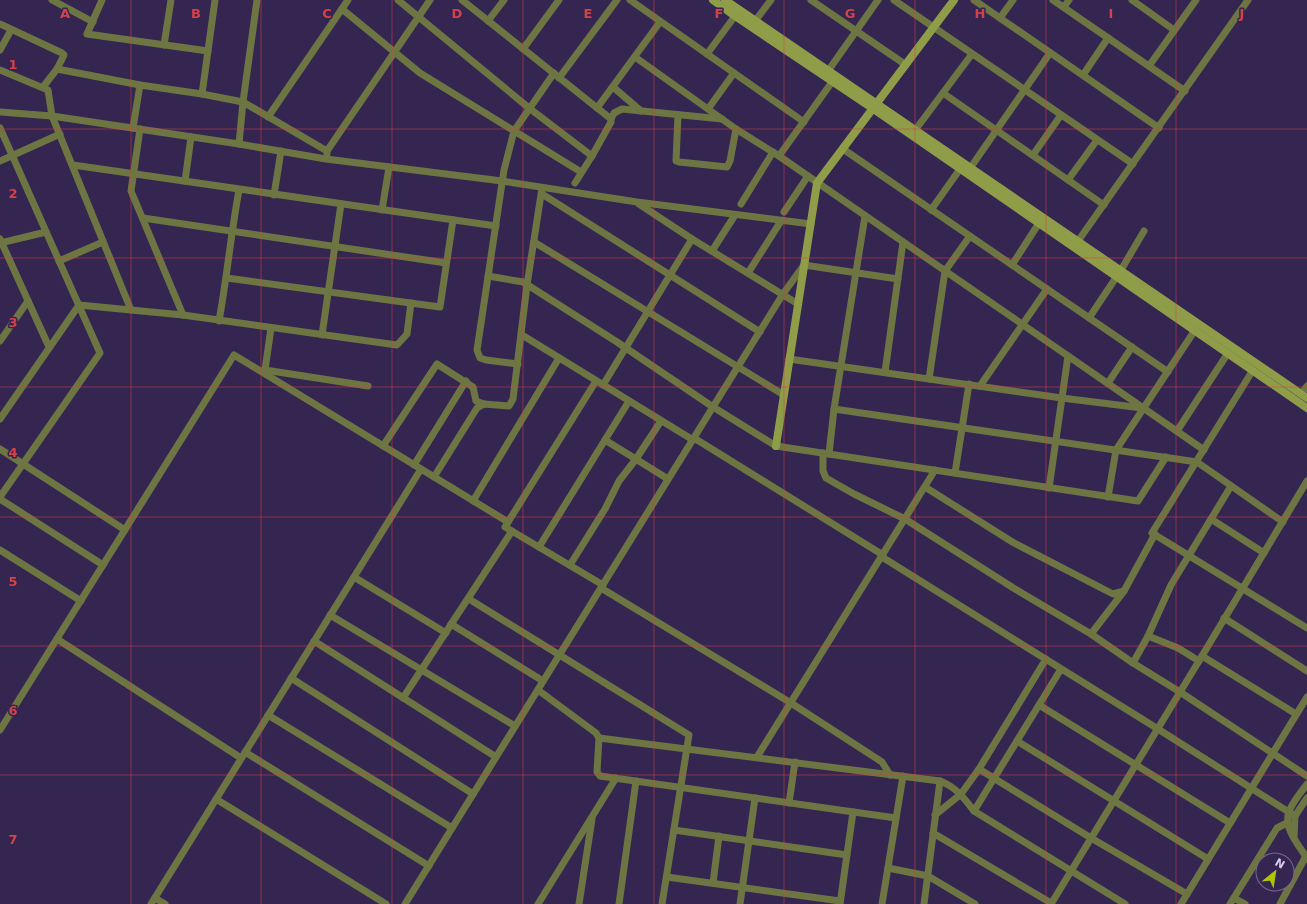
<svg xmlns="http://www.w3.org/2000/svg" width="1307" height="904" viewBox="0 0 1307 904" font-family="'DejaVu Sans',sans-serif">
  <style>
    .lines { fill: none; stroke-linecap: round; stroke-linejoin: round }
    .street { stroke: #6d7643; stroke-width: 7 }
    .secondary { stroke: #8f9d49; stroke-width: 8 }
    .grid { fill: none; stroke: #d64145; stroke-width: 1; stroke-opacity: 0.55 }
    .grid-label { font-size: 13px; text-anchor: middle; font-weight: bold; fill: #d64145; stroke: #342551; stroke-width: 3; stroke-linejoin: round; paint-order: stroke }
  </style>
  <rect width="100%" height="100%" fill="#342551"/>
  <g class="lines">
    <g class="street">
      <polyline points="52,0 93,22"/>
      <polyline points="102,0 87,34 208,51"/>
      <polyline points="398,0 529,108 592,156"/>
      <polyline points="462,0 611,119 611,122 592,156 575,183"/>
      <polyline points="630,0 804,122"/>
      <polyline points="811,0 906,65"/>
      <polyline points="894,0 1133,164"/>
      <polyline points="974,0 1159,128"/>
      <polyline points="1053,0 1185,91"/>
      <polyline points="1132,0 1174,30"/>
      <polyline points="1064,7 1069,0"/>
      <polyline points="342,9 420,73 581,172"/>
      <polyline points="1000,18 1013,0"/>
      <polyline points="488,21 504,0"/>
      <polyline points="755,21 771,0"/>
      <polyline points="0,24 62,53 64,55 57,69 43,87"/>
      <polyline points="164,45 171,0"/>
      <polyline points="523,49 559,0"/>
      <polyline points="0,50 11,30"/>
      <polyline points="707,54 735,16"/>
      <polyline points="635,57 736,129 779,156 1204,450"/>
      <polyline points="1149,66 1196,0"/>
      <polyline points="57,69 140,85 202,94 243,102 327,151"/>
      <polyline points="0,70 48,90 52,116 131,310"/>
      <polyline points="828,71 878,0"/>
      <polyline points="1083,75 1108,38"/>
      <polyline points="559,78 617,0"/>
      <polyline points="613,87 641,111"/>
      <polyline points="943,93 1104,205"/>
      <polyline points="202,94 215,0"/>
      <polyline points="597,108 660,22"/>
      <polyline points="708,109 734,73"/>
      <polyline points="0,112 52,116 239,144 326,159 502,181 637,202 811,224"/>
      <polyline points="678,115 676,161 679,162 727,167 730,161 736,129"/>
      <polyline points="268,117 348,0"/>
      <polyline points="611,119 614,113 622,109 722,119"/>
      <polyline points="0,128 100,353 0,497"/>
      <polyline points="133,128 140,85"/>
      <polyline points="140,129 131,191 183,315"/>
      <polyline points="916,129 972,54"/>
      <polyline points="239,144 243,102 257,0"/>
      <polyline points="843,149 1168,372"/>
      <polyline points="327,154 327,151 430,0"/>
      <polyline points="1033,155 1061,115"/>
      <polyline points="779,156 832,82"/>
      <polyline points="0,161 60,134"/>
      <polyline points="73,165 496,226"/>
      <polyline points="971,167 1050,53"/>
      <polyline points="1068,180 1097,140"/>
      <polyline points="185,181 191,137"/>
      <polyline points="542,194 760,332"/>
      <polyline points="274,195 281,151"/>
      <polyline points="639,204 692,239 798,304"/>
      <polyline points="741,204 773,152"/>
      <polyline points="382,210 389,167"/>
      <polyline points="931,210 960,169"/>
      <polyline points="784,212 808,176"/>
      <polyline points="143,218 446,263"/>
      <polyline points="0,239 49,347"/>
      <polyline points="1078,241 1248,0"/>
      <polyline points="534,242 784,395"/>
      <polyline points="0,243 46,232"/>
      <polyline points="712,251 735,215"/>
      <polyline points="59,261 103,242"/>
      <polyline points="1012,265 1039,223"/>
      <polyline points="748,273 781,221"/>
      <polyline points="488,276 523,282 617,342 713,407 776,446 1138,501 1166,457"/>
      <polyline points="227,278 440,307 453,220"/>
      <polyline points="1089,318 1121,270 1144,231"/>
      <path d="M219,321C227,277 231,233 239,190"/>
      <polyline points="271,328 265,370 368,386"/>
      <polyline points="322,335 341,204"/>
      <polyline points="522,335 693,440"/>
      <polyline points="0,341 28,301"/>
      <polyline points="789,359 1062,398 1142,408"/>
      <polyline points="518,364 486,360 480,358 477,350 504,170 514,131 554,73"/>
      <polyline points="1253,370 1152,533 1307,628"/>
      <polyline points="885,372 903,242"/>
      <polyline points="929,379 945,271 970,236"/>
      <polyline points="596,381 505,527 603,585"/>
      <polyline points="1108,383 1132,347"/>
      <polyline points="603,385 692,239"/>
      <polyline points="980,386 1047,289"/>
      <polyline points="1301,394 1307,386"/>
      <polyline points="834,409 1197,462 1283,522"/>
      <polyline points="0,419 79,305 183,315 397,345 407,334 411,303"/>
      <polyline points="1177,431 1228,353"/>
      <polyline points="694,438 883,555"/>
      <polyline points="605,440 668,479"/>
      <polyline points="383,446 437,364 473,387 476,401 484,404"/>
      <polyline points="0,449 125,530"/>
      <polyline points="823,453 823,471 826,478 854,494 905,519 1015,589 1091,634 1133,663 1180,692 1307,776"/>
      <polyline points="829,454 834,409 865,216"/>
      <polyline points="414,465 466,381"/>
      <polyline points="955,473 969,384"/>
      <polyline points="434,477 477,408 484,404 509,406 513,399 527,285 542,188"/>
      <polyline points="925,487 1014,543 1113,594 1124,591 1155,534"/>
      <polyline points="1049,488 1068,356"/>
      <polyline points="1108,497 1116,450 1195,330"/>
      <polyline points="0,499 103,565"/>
      <polyline points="473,501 559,358"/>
      <polyline points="1211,519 1264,553"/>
      <polyline points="539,547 629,401"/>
      <polyline points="0,550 81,601"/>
      <polyline points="882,557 1158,729 1295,816"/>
      <polyline points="570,565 605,509 619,481 636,459 661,421"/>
      <polyline points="354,577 446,633"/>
      <polyline points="601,588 791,703 882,762 890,775"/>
      <polyline points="469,599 689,735 662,904"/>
      <polyline points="330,615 515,726"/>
      <polyline points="1224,618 1307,671"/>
      <polyline points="451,624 543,681"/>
      <polyline points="1091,634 1124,591"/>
      <polyline points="1148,636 1178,648 1199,661"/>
      <polyline points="57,639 241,758"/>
      <polyline points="314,641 496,757"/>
      <polyline points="1202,656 1296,714"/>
      <polyline points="1133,663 1148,636 1171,585 1231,486"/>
      <polyline points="291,678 473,794"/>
      <polyline points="538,690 596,733 599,738 597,772 600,776 896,818"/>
      <polyline points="403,698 512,531"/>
      <polyline points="1039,705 1230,823"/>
      <polyline points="268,715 452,828"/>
      <polyline points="0,730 234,355 508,522"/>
      <path d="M599,738L940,781C956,787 964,798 974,811L1125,904"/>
      <polyline points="1017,741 1208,859"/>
      <polyline points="245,752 429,866"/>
      <polyline points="757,757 935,470"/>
      <polyline points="979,769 1091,838 1187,894"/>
      <path d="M1307,784C1292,805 1279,815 1295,840C1299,847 1304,853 1307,859"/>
      <polyline points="216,799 386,904"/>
      <polyline points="789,803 795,762"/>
      <polyline points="974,811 1061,669"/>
      <polyline points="935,815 961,794 979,769 1046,659"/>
      <polyline points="674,830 847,855"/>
      <polyline points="933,833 1051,903"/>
      <polyline points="1294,837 1295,816 1307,798"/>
      <polyline points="888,868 928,876 975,904"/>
      <polyline points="667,877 840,901"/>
      <polyline points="713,883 719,836"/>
      <polyline points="155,898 165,904"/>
      <polyline points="1234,898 1245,904"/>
      <polyline points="151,904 421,469"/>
      <polyline points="405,904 783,294 804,265 898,279"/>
      <polyline points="538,904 616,778"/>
      <polyline points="579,904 592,819"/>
      <polyline points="619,904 636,781"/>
      <polyline points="740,904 755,798"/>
      <polyline points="840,904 853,812"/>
      <polyline points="882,904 903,776"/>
      <polyline points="924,904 940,781"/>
      <polyline points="1051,904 1202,656 1307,481"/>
      <polyline points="1181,904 1307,697"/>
      <polyline points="1230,904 1277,828 1287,823"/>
      <polyline points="1280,904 1306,856"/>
    </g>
    <g class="secondary">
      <polyline points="713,0 735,16 872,108 1307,408"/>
      <polyline points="725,0 1307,398"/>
      <polyline points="776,446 817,183 954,0"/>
    </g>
  </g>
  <path class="grid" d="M131,0V904M261,0V904M392,0V904M523,0V904M654,0V904M784,0V904M915,0V904M1046,0V904M1176,0V904M0,129H1307M0,258H1307M0,387H1307M0,517H1307M0,646H1307M0,775H1307"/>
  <g class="grid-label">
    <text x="65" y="18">A</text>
    <text x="196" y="18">B</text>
    <text x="327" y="18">C</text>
    <text x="457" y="18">D</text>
    <text x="588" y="18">E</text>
    <text x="719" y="18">F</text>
    <text x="850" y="18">G</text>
    <text x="980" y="18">H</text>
    <text x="1111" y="18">I</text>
    <text x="1242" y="18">J</text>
    <text x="13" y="69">1</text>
    <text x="13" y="198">2</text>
    <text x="13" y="327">3</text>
    <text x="13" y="457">4</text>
    <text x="13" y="586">5</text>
    <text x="13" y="715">6</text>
    <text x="13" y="844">7</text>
  </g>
  <g transform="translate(1275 872) rotate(30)"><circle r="19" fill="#342551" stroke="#75698f"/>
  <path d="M0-3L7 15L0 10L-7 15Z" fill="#afc504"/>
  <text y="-6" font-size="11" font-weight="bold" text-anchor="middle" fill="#d7d0eb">N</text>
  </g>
</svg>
